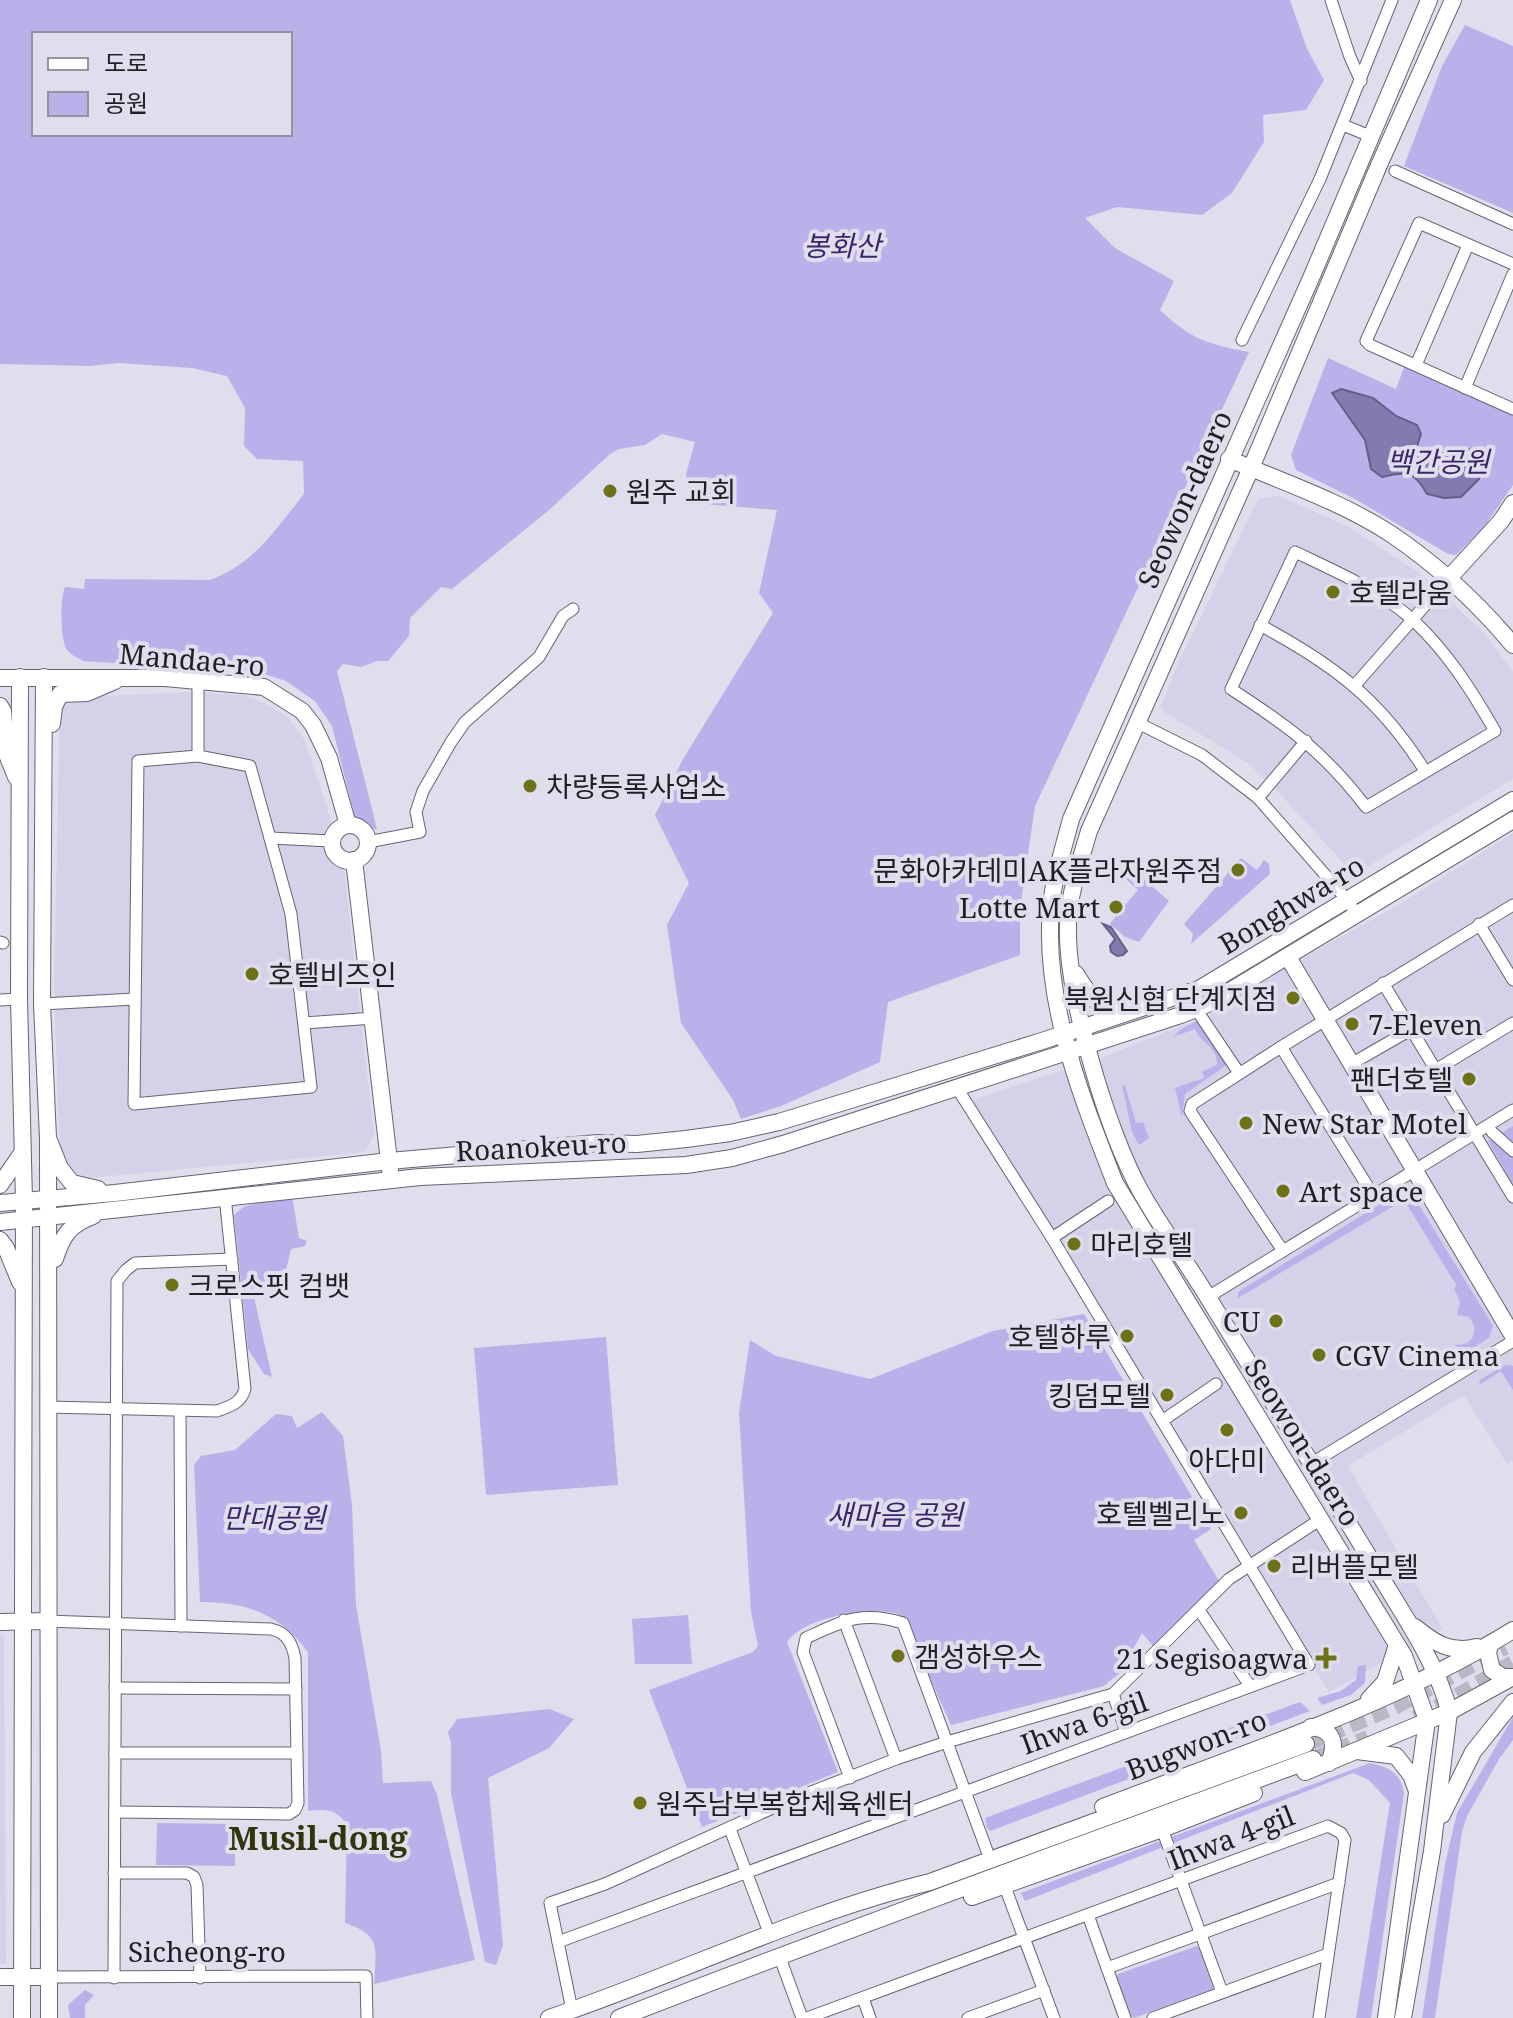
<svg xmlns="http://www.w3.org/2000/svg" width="1513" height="2018" viewBox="0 0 1513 2018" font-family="'Noto Serif','Noto Sans KR',serif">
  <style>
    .built { fill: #d5d1e8 }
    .green { fill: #bbb0ea; fill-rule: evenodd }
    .water { fill: #857ab0; stroke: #675f86; stroke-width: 2 }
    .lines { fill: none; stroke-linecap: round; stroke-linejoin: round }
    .secondary-tunnel { stroke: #bab8c5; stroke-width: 16; stroke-dasharray: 16 8; stroke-linecap: butt }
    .street-casing { stroke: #666472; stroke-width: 13 }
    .secondary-casing { stroke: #666472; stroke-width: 18 }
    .street { stroke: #fff; stroke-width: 11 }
    .secondary { stroke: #fff; stroke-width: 16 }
    .poi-dot { fill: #6d7219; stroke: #e0deed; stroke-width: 3 }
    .labels { text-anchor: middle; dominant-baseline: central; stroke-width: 8; stroke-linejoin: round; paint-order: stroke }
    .park-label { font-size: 28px; font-style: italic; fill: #392568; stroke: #e0deed }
    .poi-label { font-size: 28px; fill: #201f25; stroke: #e0deed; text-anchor: start }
    .street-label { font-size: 28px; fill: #201f25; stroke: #e0deed }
    .quarter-label { font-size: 32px; font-weight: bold; fill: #32340b; stroke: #e0deed }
  </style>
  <rect width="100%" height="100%" fill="#e0deed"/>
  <g class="built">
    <polygon points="1279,496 1349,527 1419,573 1482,631 1513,672 1513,779 1367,867 1348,868 1281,795 1248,763 1164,712 1161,705 1179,661 1259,498"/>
    <polygon points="188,692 242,695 266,704 287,716 304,739 334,828 336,849 343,860 374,1134 365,1152 79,1179 60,1161 54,989 60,703 63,698"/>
    <polygon points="1513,833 1513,1461 1507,1464 1464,1395 1348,1466 1443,1630 1329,1692 969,1101 1111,1054 1209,1015 1275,973 1397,906"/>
    <polygon points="0,1635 4,1635 6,1964 0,1964"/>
  </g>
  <g class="green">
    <path d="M0,0H1290L1307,49L1324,80L1306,110L1263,115L1264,142L1232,193L1202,215L1117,207L1085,218L1115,248L1174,281L1160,310C1192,340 1207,344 1249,352L1035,806L1020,909V955L888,1002L880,1062L781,1106L741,1119L733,1100L681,1023L667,925L689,883L655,815L683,759L773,613L759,593L777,510L691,503L686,474L695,442L662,434L645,445L619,449L610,454L549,510L452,589L441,587L410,618L409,636L388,661H377L361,667L343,664L337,671L377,829L362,830L357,826L332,726L315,701L286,681L249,669L216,670L83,661C78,658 71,655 67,650C60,641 60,597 65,587L84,589L85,579L210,580C254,564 276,529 304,494L303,461L257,459L244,446L245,408L227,376L192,368L119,363L90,366L0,364ZM290,34V134H34V34Z"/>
    <polygon points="1465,25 1513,46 1513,213 1404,166 1442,66"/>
    <polygon points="1328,358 1396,389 1405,365 1513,413 1513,485 1484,527 1456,555 1448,554 1355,499 1296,470 1291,455"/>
    <polygon points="1241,858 1257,870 1264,860 1269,864 1270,874 1191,944 1193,934 1184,924"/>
    <polygon points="1133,870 1169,901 1139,942 1125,937 1110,924 1118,914 1110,908 1113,904 1121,910 1138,890 1125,878"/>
    <path d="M1196,1021H1201L1228,1064L1185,1094L1182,1117L1175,1088L1204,1078L1202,1072L1217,1065C1218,1046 1201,1044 1195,1029L1173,1037L1180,1030Z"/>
    <polygon points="1122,1084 1125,1086 1136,1123 1143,1122 1149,1138 1139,1145 1132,1132"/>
    <polygon points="1513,1126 1513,1184 1488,1141"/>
    <path d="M1408,1187L1493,1326L1489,1338L1465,1353L1454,1344C1472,1348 1481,1331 1469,1317L1457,1315L1460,1302L1454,1288L1457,1286L1404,1200L1238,1298V1292Z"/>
    <polygon points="292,1195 299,1238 307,1241 305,1246 291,1249 285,1274 252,1288 272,1377 264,1374 248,1349 234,1215 243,1207"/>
    <path d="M1084,1314L1211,1529L1194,1540L1219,1581L1153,1646L1142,1633L1133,1649L1128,1666L1104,1686L951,1725L925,1667L907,1619C902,1616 895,1612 889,1612C862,1608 803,1618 787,1642L838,1772L702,1827L649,1690L753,1652L758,1646L751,1612L739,1413L750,1340L776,1356L870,1379L993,1331Z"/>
    <polygon points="606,1337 618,1485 486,1495 474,1348"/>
    <polygon points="1505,1365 1513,1366 1513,1390 1501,1371 1479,1385 1480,1380"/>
    <path d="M322,1412L343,1436L352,1505L356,1605L381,1751L383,1783L431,1781L437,1795L475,1960L374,1984C376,1949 382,1935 345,1923L347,1825C336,1809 328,1809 308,1811V1652C280,1614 247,1602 200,1602L194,1465L201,1456L235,1450L276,1414L292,1416L297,1428Z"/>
    <polygon points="688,1615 692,1664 635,1664 632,1619"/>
    <polygon points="1366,1665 1365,1683 1351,1695 1322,1705 1317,1698 1341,1691 1356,1680 1358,1666"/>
    <polygon points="1300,1702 1310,1711 990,1831 987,1828 985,1818"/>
    <polygon points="549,1709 574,1719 549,1748 488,1778 503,1945 496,1965 485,1962 451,1793 451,1743 448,1732 457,1719"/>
    <polygon points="1513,1717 1513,1740 1499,1759 1467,1816 1462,1831 1435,2018 1422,2018 1445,1864 1457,1813"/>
    <path d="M1370,1763C1389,1767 1401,1773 1404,1793L1371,2018H1356L1390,1803L1369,1780L1353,1773L1025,1901L1021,1893Z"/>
    <polygon points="157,1823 235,1824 235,1866 156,1865"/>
    <polygon points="1197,1946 1200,1948 1214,1987 1212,1990 1134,2018 1131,2016 1117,1977 1118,1974"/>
    <polygon points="85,1990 94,1995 85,2005 85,2018 70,2018 68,2005"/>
  </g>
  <g class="water">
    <path d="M1341,389L1373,398L1396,416L1417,425L1421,434L1416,449L1425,457C1446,456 1458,440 1479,454V479L1461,497L1444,498L1427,494C1414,470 1407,472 1382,477L1371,469L1365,440L1332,393Z"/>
    <polygon points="1103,924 1111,927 1127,951 1123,955 1117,956 1111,952 1110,946 1115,939"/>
  </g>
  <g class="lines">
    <g class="secondary-tunnel">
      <polyline points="1415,1718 1444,1704 1513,1663"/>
      <polyline points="1306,1744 1396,1706 1505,1647"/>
      <polyline points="1313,1759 1368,1738"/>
    </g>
    <defs>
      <g id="street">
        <polyline points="1331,0 1350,57 1361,81"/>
        <polyline points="1343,125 1370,136"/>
        <polyline points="1395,171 1513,224"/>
        <polyline points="1513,264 1419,223 1366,341 1370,345 1513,409"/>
        <polyline points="1242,340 1320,179 1392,0"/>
        <polyline points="1416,365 1468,245"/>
        <polyline points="1465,388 1513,274"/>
        <path d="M1295,552C1333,570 1383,592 1414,621C1448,653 1472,691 1495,731L1366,807C1324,752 1288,726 1231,689Z"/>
        <path d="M1260,625C1334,665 1380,699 1425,771"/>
        <polyline points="1355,685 1449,578"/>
        <polyline points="1136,722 1202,755 1258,798 1348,901 1356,914"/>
        <polyline points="198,756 250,766 291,914 311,1087 134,1104 138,761 198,756 198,681"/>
        <polyline points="1258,798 1306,741"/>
        <polyline points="270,838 331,841"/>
        <polyline points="368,842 420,832 416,812 423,791 451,742 465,722 539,657 563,616 573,609"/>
        <polyline points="1479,924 1513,980"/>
        <polyline points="0,942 3,943"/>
        <polyline points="1383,983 1513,1197"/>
        <polyline points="0,1000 19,999"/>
        <polyline points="42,1004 135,999"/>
        <polyline points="1200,1015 1239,1073"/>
        <polyline points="304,1023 374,1018"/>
        <polyline points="1281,1047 1373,1195"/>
        <polyline points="1358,1060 1412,1029"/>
        <polyline points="1437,1069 1513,1023"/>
        <polyline points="1492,1132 1513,1151"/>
        <polyline points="1052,1238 1108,1201"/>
        <polyline points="1283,1251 1190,1111 1192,1104 1281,1047 1513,905"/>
        <polyline points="1208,1297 1513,1110"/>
        <path d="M47,1407L217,1411C231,1406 241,1403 245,1389L225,1196"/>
        <polyline points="180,1411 181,1626"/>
        <polyline points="1162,1421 1216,1384"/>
        <polyline points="1312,1463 1513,1341"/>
        <polyline points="1199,1610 1250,1686"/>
        <polyline points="844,1620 896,1759"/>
        <path d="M47,1621L271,1629C287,1633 292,1643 295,1658L298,1803L295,1810L289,1814L115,1812"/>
        <polyline points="115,1688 296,1689"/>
        <polyline points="1113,1694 1126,1732"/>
        <polyline points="115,1753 297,1753"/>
        <path d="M850,1778L803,1652L806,1638C843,1621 862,1610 903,1623L987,1851"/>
        <polyline points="730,1829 770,1935"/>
        <polyline points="1162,1829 1222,1992"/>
        <polyline points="114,1873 187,1873 194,1877 197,1885 200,1978"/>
        <polyline points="1005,1887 1054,2018"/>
        <polyline points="1088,1915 1125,2018"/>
        <polyline points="558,1942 1309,1665 1052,1238 957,1088"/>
        <polyline points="779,1955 802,2018"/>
        <polyline points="1107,1968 1339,1883"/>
        <polyline points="48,1977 366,1976 367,2018"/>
        <polyline points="114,1978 117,1281 126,1270 135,1263 232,1259"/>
        <polyline points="863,1998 870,2018"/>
        <polyline points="572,2010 550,1903 605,1884 788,1801 896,1759 947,1742 1113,1694 1229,1579 1321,1519"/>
        <polyline points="807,2018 1328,1826 1341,1833 1345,1840 1319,2018"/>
        <polyline points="968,2018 1044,1990"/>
        <polyline points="1153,2018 1328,1954"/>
      </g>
      <g id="secondary">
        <path d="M1229,459C1283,482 1342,502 1391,534C1437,565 1477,602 1513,645"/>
        <polyline points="1449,578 1501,521 1513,503"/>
        <polyline points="20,677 19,999 24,1200 22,2018"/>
        <polyline points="44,677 42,1004 48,1138 60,1168 72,1183 98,1189"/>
        <polyline points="0,678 165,678 264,687 302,711 313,725 329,758 348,825"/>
        <polyline points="0,706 3,711 6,752 16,777"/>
        <polyline points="52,724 54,707 60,694 87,693 115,681"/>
        <circle cx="350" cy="843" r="18"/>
        <polyline points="354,860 390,1170"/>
        <polyline points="1288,957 1513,1336"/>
        <path d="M1076,974C1087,992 1101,1015 1125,1009"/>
        <polyline points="48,1138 49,2018"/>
        <polyline points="0,1185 22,1153"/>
        <polyline points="0,1203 115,1193 389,1161 598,1143 637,1144 686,1139 730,1133 779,1122 1042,1041 1199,989 1513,800"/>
        <polyline points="0,1222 420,1177 686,1165 732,1158 783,1144 1181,1015 1210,1003 1513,820"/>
        <polyline points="0,1240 6,1248 20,1282"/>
        <path d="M55,1259C62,1236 70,1224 93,1216"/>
        <polyline points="0,1622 47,1621"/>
        <path d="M1415,1627C1434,1643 1452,1654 1477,1647"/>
        <polyline points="1490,1644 1488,1653 1492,1670 1503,1677 1512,1677"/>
        <polyline points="1369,1699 1385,1682 1397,1645"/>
        <path d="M1311,1727C1334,1729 1337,1744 1329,1763"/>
        <polyline points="1357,1751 1396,1756 1411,1775 1417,1791"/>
        <polyline points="1305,1772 1449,1712 1513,1677"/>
        <path d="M1103,1807C1241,1754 1387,1708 1513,1630"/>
        <polyline points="1442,1815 1473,1752 1513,1702"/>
        <polyline points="972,1897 1162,1829 1254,1793"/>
        <polyline points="0,1977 48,1977"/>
        <path d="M549,2018C677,1975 799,1914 930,1882L1306,1744"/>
        <path d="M619,2018C849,1928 1082,1845 1313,1759"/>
        <path d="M1386,2018L1427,1720L1404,1656L1115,1183C1080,1093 1038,990 1053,891C1057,867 1065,843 1071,819L1311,278L1429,0"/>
        <path d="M1403,2018L1432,1851L1449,1712L1446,1700C1430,1652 1400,1610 1375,1567C1321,1477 1264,1389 1209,1299C1187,1263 1162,1229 1141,1192C1107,1131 1066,994 1068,925C1069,893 1080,862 1089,831L1251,468L1379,165L1453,0"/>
      </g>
    </defs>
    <use href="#street" class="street-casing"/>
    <use href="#secondary" class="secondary-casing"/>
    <use href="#street" class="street"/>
    <use href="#secondary" class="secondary"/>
  </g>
  <g class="poi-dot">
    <circle cx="610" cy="491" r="8"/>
    <circle cx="1333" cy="592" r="8"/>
    <circle cx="530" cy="786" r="8"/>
    <circle cx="1238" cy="870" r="8"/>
    <circle cx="1116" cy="907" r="8"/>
    <circle cx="252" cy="974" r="8"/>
    <circle cx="1293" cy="998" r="8"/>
    <circle cx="1352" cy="1024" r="8"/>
    <circle cx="1469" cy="1079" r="8"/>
    <circle cx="1246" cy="1123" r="8"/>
    <circle cx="1283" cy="1191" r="8"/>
    <circle cx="1074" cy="1244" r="8"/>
    <circle cx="172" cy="1285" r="8"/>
    <circle cx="1276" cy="1321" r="8"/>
    <circle cx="1127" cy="1336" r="8"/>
    <circle cx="1319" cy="1355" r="8"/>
    <circle cx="1167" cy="1395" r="8"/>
    <circle cx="1227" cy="1430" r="8"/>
    <circle cx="1241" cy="1513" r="8"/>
    <circle cx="1274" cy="1566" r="8"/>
    <circle cx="898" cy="1656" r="8"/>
    <path d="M1322 1646h8v8h8v8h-8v8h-8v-8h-8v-8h8z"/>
    <circle cx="640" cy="1803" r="8"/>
  </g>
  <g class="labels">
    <g class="park-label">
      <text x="842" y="245">봉화산</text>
      <text x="1438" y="461">백간공원</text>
      <text x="895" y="1514">새마음 공원</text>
      <text x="274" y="1517">만대공원</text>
    </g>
    <g class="poi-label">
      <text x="626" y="491">원주 교회</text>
      <text x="1349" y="592">호텔라움</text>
      <text x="546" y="786">차량등록사업소</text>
      <text x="1222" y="870" text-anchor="end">문화아카데미AK플라자원주점</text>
      <text x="1100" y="907" text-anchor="end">Lotte Mart</text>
      <text x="268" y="974">호텔비즈인</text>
      <text x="1277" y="998" text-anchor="end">북원신협 단계지점</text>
      <text x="1368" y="1024">7-Eleven</text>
      <text x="1453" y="1079" text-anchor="end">팬더호텔</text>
      <text x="1262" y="1123">New Star Motel</text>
      <text x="1299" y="1191">Art space</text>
      <text x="1090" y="1244">마리호텔</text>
      <text x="188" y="1285">크로스핏 컴뱃</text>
      <text x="1260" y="1321" text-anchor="end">CU</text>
      <text x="1111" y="1336" text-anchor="end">호텔하루</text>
      <text x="1335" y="1355">CGV Cinema</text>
      <text x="1151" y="1395" text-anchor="end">킹덤모텔</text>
      <text x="1227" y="1460" text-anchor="middle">아다미</text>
      <text x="1225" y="1513" text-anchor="end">호텔벨리노</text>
      <text x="1290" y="1566">리버플모텔</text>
      <text x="914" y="1656">갬성하우스</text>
      <text x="1308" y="1658" text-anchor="end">21 Segisoagwa</text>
      <text x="656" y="1803">원주남부복합체육센터</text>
    </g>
    <g class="street-label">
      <text transform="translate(1184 499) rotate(-66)">Seowon-daero</text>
      <text transform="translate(192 659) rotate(5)">Mandae-ro</text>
      <text transform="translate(1291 904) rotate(-31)">Bonghwa-ro</text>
      <text transform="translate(541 1146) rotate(-3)">Roanokeu-ro</text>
      <text transform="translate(1303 1442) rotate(58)">Seowon-daero</text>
      <text transform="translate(1084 1722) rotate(-20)">Ihwa 6-gil</text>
      <text transform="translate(1196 1744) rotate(-21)">Bugwon-ro</text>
      <text transform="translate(1231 1837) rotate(-21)">Ihwa 4-gil</text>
      <text x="207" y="1951">Sicheong-ro</text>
    </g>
    <g class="quarter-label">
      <text x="318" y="1837">Musil-dong</text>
    </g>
  </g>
  <rect x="32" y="32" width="260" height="104" fill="#e0deed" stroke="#93929d" stroke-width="2"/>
  <rect x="48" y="58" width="40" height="12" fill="#ffffff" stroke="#93929d" stroke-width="2"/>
  <text x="104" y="72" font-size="24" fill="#201f25">도로</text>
  <rect x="48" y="92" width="40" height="24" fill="#bbb0ea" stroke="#93929d" stroke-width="2"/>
  <text x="104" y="112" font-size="24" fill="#201f25">공원</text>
</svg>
